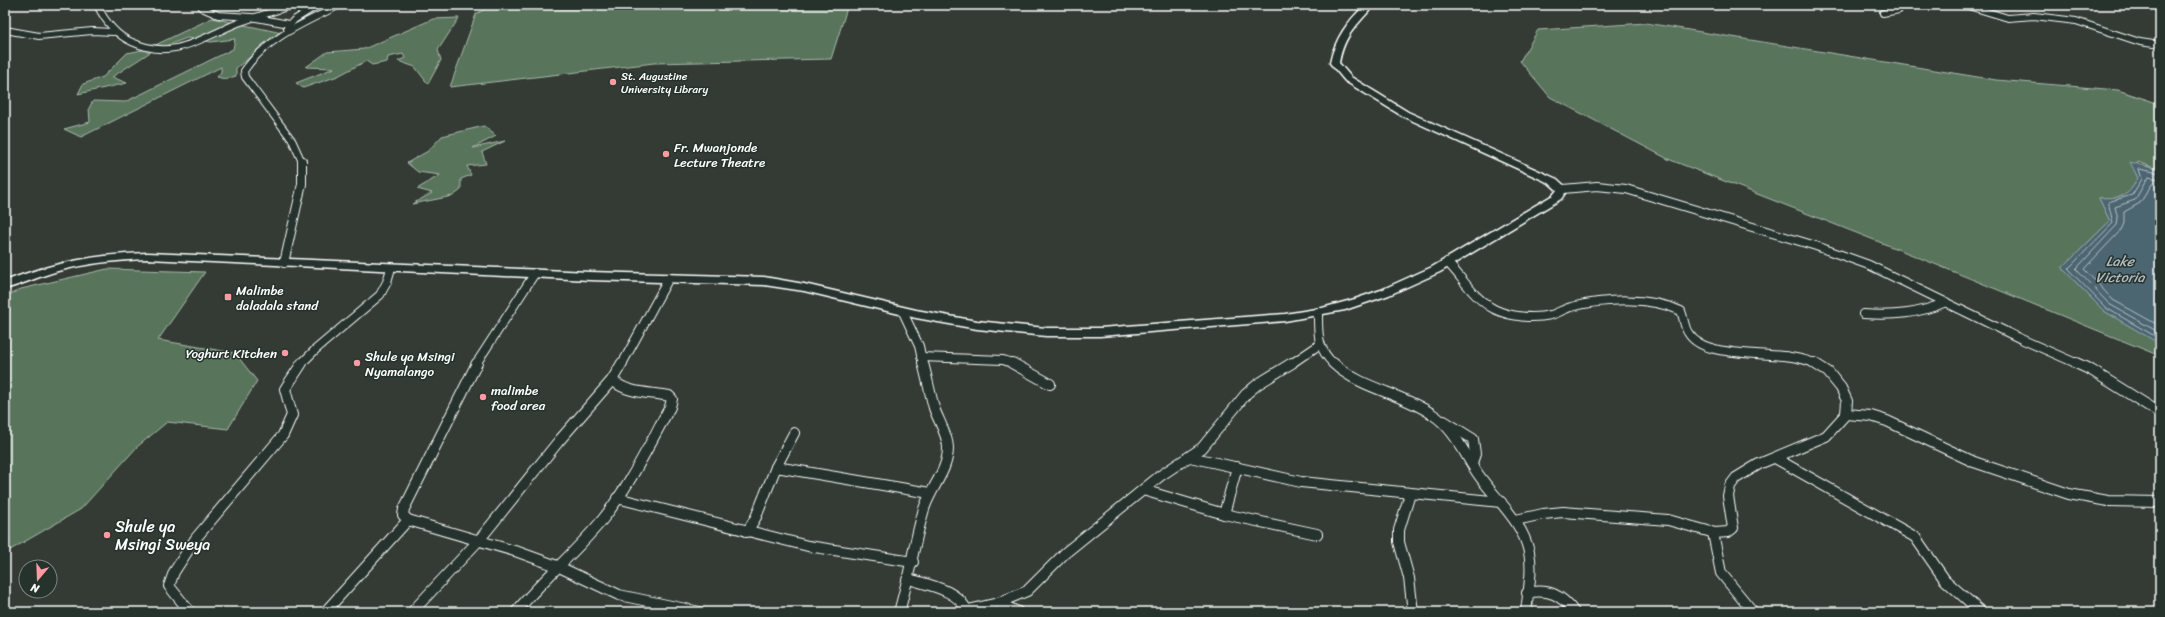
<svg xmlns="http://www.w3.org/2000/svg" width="2165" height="617" viewBox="0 0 2165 617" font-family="Sriracha,sans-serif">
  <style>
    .green { fill: #59745b; stroke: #acbaad }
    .water { fill: #4c6571; stroke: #94a3aa }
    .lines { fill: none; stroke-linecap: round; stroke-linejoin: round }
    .shore { stroke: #b7c1c6; stroke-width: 1 }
    .minor-far2-casing { stroke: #fff; stroke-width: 8 }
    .minor-far1-casing { stroke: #fff; stroke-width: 10 }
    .minor-casing { stroke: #fff; stroke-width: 12 }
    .secondary-casing { stroke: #fff; stroke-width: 3 }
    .minor-far2 { stroke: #26332d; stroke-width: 6 }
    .minor-far1 { stroke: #26332d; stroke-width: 8 }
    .minor { stroke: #26332d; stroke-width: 10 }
    .secondary { fill: #26332d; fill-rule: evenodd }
    .poi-dot { fill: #ff9aa2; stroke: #26332d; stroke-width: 1.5 }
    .labels { text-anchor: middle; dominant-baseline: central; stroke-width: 3; stroke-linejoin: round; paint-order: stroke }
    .far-poi-label { font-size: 11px; fill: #fff; stroke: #26332d; text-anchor: start }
    .poi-label { font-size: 13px; fill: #fff; stroke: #26332d; text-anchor: start }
    .water-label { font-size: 14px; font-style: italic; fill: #aebabf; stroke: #26332d }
    .near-poi-label { font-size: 16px; fill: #fff; stroke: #26332d; text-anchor: start }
  </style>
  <rect width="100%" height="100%" fill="#333b34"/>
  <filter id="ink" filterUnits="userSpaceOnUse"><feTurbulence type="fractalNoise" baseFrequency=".025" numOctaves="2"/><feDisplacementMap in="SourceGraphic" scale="8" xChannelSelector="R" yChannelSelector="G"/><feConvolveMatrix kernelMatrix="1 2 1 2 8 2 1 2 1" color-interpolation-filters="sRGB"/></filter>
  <g filter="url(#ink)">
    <g class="green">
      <polygon points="492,5 848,5 831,59 654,63 450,87 476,14"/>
      <polygon points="212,18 282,33 236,68 236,76 225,79 217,77 221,72 221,67 81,137 64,129 90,122 89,108 93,101 125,102 233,49 235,39 211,42 187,38 152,51 112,77 127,83 78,94 83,84 103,77 127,53 147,49"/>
      <polygon points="459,18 438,50 441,60 428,84 415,67 398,61 405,58 403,54 388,57 387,62 372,65 366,61 338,76 303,88 296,83 334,68 306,67 327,52 364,49 433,19"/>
      <path d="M1646,23L1996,80L2118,90L2160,104V170L2138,162L2136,174L2138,178C2126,200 2122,197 2099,198L2110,221L2063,267L2064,270L2104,311L2159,343L2160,356L1915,256L1668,159L1550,97L1520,61L1538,30Z"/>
      <polygon points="484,126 496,136 473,148 505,141 482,152 486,164 467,166 471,175 461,179 461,190 453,196 412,204 432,193 417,189 440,175 418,172 407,163 428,151 442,136"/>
      <polygon points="107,269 205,272 158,340 235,353 257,381 228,429 167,422 137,447 81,509 5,553 5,297 21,289"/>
    </g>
    <path class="water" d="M2130,162L2160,170V344L2104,311L2064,270L2063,267L2110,221L2099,198C2122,197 2126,200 2138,178Z"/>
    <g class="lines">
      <g class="shore">
        <polyline points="2160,173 2139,169 2142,179 2132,195 2108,202 2113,223 2068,269 2106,308 2160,339"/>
        <polyline points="2160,179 2148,177 2135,200 2115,207 2118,219 2117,225 2076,269 2109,304 2160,333"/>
        <polyline points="2160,185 2152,184 2140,203 2124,212 2124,223 2121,230 2084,269 2113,300 2160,326"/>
      </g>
      <defs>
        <g id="minor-far2">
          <path d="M97,5C105,21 115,35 132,42C173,61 201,38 238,23C257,16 275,11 294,5"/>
          <polyline points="202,5 202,8 218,15 251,17 289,24"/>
          <polyline points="1965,5 2008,18 2034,16 2076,21 2140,42 2160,45"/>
          <polyline points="1883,13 1899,10 1900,5"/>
          <polyline points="287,28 294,20 318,5"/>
          <polyline points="5,30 39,36 92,31 113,32"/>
          <path d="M302,162L292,140L245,77L244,71C266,38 306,22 340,5"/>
        </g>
        <g id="minor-far1">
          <polyline points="1563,189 1597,186 1626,189 1816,246 1869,265 2021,339 2078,364"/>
          <path d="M1447,262C1462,277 1474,299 1494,309C1510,317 1533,319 1551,315C1558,313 1564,309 1571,307C1604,299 1649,296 1681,311C1684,318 1684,328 1689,334C1708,363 1785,347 1815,364"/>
          <polyline points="284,263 302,184 302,161"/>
          <polyline points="903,312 919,346 923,364"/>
          <path d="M1318,312C1318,334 1317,349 1334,364"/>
          <path d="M1863,314C1893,316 1919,314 1946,302"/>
          <polyline points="921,357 1003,360 1015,364"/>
          <polyline points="301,364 315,350 380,295 387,282 391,268"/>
          <polyline points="476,364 535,273"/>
          <polyline points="622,364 669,278"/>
          <polyline points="1291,364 1319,345"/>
        </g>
        <g id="minor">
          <polyline points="477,363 404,509 403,515 408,520 518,552 557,566 619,595 700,612"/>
          <polyline points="1012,363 1050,384"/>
          <path d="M1333,363C1361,389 1402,393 1432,414C1454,428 1464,453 1478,474C1495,499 1522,520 1529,552C1533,571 1528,592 1526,612"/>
          <polyline points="2076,363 2091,370 2160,413"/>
          <polyline points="1846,414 1871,416 1887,421 1974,462 2069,494 2108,501 2160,502"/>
          <polyline points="1444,421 1473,439 1475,454 1472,463"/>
          <polyline points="1190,457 1301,482 1501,502"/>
          <polyline points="1775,458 1915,537 1945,580 1981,612"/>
          <polyline points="776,467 930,493"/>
          <polyline points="1143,490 1224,514 1317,534"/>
          <polyline points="1410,494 1399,530 1399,542 1409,578 1413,612"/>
          <polyline points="617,498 808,546 913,562"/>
          <polyline points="1224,514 1237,467"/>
          <polyline points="1516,520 1543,514 1563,512 1668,520 1715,533 1728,532 1733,528 1728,496 1730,486 1736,478 1759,464 1826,436 1846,414 1847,401 1841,388 1828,372 1814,363"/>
          <polyline points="747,532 756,517 776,467 794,433"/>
          <polyline points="1713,533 1721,573 1753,612"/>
          <path d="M909,579C928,585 960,590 967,612"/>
          <path d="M1527,593C1548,588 1562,595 1574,612"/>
          <polyline points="998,603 1018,612"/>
          <polyline points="968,610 998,603 1027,591 1065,553 1160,476 1202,448 1246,394 1258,384 1292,363"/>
          <polyline points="190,612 169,586 174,572 196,538 283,435 292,415 285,389 302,363"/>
          <polyline points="325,612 408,520"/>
          <polyline points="412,612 480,539 558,442 612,380 622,363"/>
          <path d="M516,612C543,579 576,552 603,519C630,485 649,445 670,407L672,399L669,396C649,392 628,394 612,380"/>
          <path d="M899,612C909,578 914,543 924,509C931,487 948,471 948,448C948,435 938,420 934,408C930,393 927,378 923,363"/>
        </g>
        <path id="secondary" d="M1365,5H1374C1357,26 1344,34 1339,63L1351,77L1408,112L1557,179L1568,189L1561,199L1440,272L1389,295L1345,310L1285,321L1100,336H1046L977,329L916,318L804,291L764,285L590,280L148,259C118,260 88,263 58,271C40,276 23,284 5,289V281C51,263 98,254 148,253L590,272L764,277L804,284L916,310L977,321L1046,328H1100L1285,314L1322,308L1355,299L1381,290L1432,267L1553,195L1557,190L1549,183L1402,116L1345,81L1330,63C1335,39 1347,22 1365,5Z"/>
      </defs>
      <use href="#minor-far2" class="minor-far2-casing"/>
      <use href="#minor-far1" class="minor-far1-casing"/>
      <use href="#minor" class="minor-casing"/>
      <use href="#secondary" class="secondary-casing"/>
      <use href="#minor-far2" class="minor-far2"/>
      <use href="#minor-far1" class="minor-far1"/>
      <use href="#minor" class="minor"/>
      <use href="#secondary" class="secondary"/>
    </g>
  </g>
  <g class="poi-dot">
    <circle cx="613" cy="82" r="4"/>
    <circle cx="666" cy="154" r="4"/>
    <rect x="224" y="293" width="8" height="8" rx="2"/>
    <circle cx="285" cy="353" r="4"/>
    <circle cx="357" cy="363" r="4"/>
    <circle cx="483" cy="397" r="4"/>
    <circle cx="107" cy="535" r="4"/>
  </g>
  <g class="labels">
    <g class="far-poi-label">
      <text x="621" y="76">St. Augustine<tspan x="621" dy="13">University Library</tspan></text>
    </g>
    <g class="poi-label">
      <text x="674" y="147">Fr. Mwanjonde<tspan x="674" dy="15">Lecture Theatre</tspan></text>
      <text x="236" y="290">Malimbe<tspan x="236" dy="15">daladala stand</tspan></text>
      <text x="277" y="353" text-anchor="end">Yoghurt Kitchen</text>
      <text x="365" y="356">Shule ya Msingi<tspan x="365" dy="15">Nyamalango</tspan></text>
      <text x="491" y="390">malimbe<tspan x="491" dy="15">food area</tspan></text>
    </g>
    <g class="water-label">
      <text x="2120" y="261">Lake<tspan x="2120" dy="16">Victoria</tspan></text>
    </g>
    <g class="near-poi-label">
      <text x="115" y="526">Shule ya<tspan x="115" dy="18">Msingi Sweya</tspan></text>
    </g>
  </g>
  <rect width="2165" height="617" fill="none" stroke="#26332d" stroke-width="20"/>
  <rect x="10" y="10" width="2145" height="597" fill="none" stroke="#fff" stroke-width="1.5" filter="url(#ink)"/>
  <g transform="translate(38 579) rotate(199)"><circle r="19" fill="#26332d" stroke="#7d8581"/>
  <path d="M0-3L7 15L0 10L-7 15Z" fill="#ff9aa2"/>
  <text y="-6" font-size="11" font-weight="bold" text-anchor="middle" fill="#ffffff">N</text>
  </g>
</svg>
